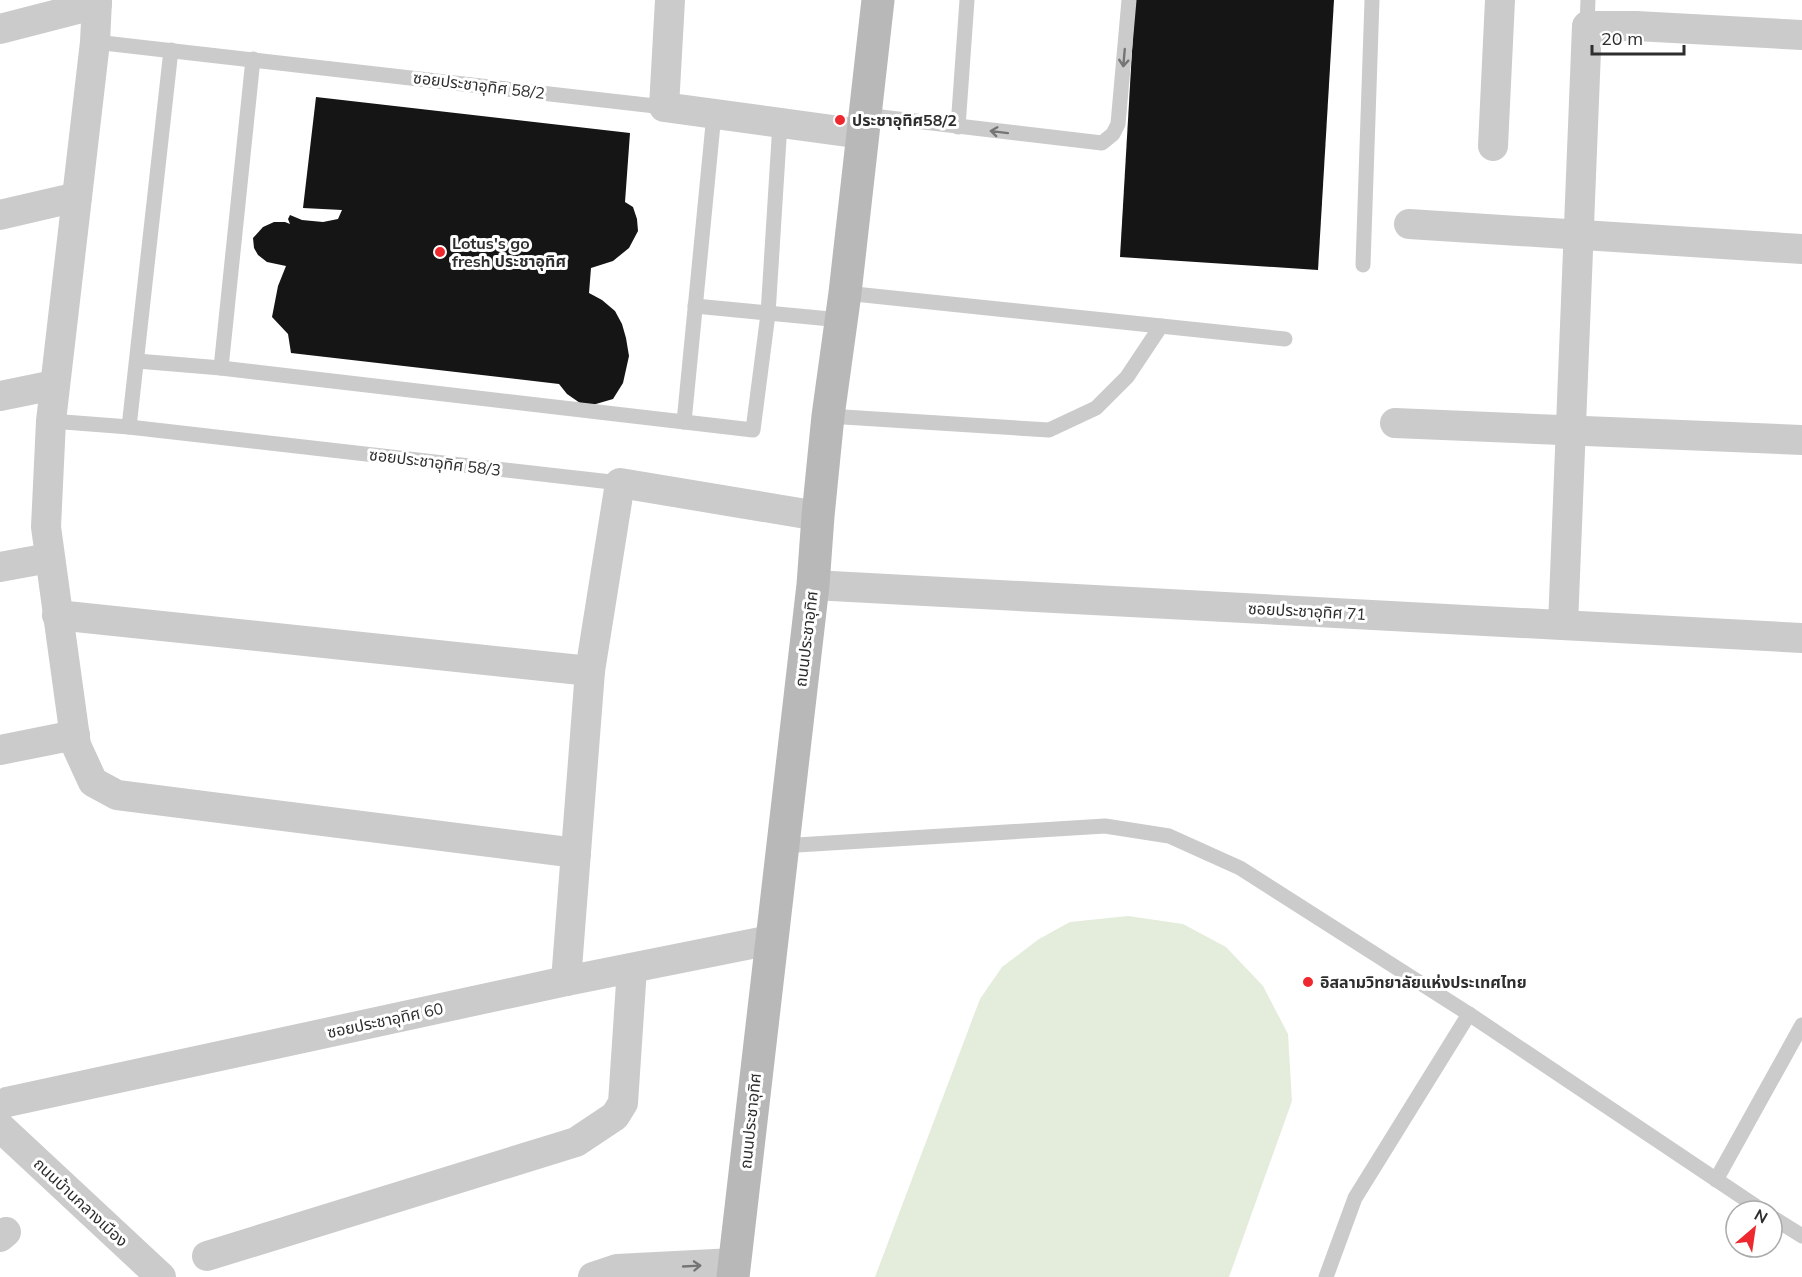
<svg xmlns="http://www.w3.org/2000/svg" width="1802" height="1277" viewBox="0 0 1802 1277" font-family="Mulish,'Noto Sans Thai',sans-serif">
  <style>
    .green { fill: #e4ecdb }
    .building { fill: #151515 }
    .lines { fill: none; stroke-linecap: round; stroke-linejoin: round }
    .lane { stroke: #cbcbcb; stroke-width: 15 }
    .street { stroke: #cbcbcb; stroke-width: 30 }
    .secondary { stroke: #b8b8b8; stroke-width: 33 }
    .oneway { stroke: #757575 }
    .poi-dot { fill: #ee282f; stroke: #fff; stroke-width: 2 }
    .labels { text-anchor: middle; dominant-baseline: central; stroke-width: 6; stroke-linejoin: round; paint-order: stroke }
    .street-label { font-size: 16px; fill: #2e2e2e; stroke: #fff }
    .poi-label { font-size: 16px; font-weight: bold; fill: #2e2e2e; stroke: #fff; text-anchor: start }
  </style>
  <rect width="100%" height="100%" fill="#fff"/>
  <polygon class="green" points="1128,916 1183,924 1226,947 1263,986 1288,1034 1292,1101 1229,1277 875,1277 980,999 1002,967 1039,939 1070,922"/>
  <g class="building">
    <polygon points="1135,0 1334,0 1318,270 1120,257"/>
    <polygon points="316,97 630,133 625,202 633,207 637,219 638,231 629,248 613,261 591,268 589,293 602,300 615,311 622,324 626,338 629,356 623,383 613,399 589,406 580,403 567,394 559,384 291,353 288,334 272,317 278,286 286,266 267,262 258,255 254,248 253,238 263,227 274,222 285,222 290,224 288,219 290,215 302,220 323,222 338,219 342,210 303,208"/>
  </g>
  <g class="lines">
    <g class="lane">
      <polyline points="1587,26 1588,0"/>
      <polyline points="95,42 664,107"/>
      <polyline points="864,115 1102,143 1113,134 1118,124 1129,0"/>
      <polyline points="958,127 967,0"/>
      <polyline points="1363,265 1372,0"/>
      <polyline points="845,293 1285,339"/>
      <polyline points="695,306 841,320"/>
      <polyline points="137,361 221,368 753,430 768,314 780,123"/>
      <polyline points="221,368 253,59"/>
      <polyline points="828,416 1049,430 1096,408 1127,377 1161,326"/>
      <polyline points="51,421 129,427 620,483"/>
      <polyline points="684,422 714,114"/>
      <polyline points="129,427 171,50"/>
      <polyline points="781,846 1105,826 1169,836 1240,868 1469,1014 1763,1211"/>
      <polyline points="1716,1180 1802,1025"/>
      <polyline points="1772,1217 1802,1236"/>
      <polyline points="1326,1277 1355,1198 1469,1014"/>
    </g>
    <g class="street">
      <polyline points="97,0 95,42 51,421 46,527 76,745 93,782 117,795 576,853"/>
      <polyline points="670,0 664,107 862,134"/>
      <polyline points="0,29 97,4"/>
      <polyline points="1493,146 1500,0"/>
      <polyline points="0,215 77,197"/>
      <polyline points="1409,224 1802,249"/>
      <polyline points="0,396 54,385"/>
      <polyline points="1395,423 1802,440"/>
      <polyline points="0,567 49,558"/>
      <polyline points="813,585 1802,638"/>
      <polyline points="57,615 590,671"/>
      <polyline points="1563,625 1587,26 1636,26 1802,35"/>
      <polyline points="0,750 75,735"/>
      <polyline points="566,981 590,671 620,483 818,516"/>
      <polyline points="0,1105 7,1102 566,981 771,940"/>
      <polyline points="0,1127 161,1277"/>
      <polyline points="0,1237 6,1232"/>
      <polyline points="207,1256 576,1142 615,1116 623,1103 632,968"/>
      <polyline points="593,1277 617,1269 734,1263"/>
    </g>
    <polyline class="secondary" points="733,1277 813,585 818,516 828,416 845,293 878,0"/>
  </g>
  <defs><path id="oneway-shaft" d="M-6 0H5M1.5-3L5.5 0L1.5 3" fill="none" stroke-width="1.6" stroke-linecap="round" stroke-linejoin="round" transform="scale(1.5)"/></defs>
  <g class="oneway">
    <use href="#oneway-shaft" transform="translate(1124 58) rotate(95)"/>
    <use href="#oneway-shaft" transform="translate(999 132) rotate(-173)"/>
    <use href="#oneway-shaft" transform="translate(692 1266) rotate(-3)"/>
  </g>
  <g class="poi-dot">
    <circle cx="840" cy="120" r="6"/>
    <circle cx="440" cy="252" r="6"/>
    <circle cx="1308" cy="982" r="6"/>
  </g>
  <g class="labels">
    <g class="street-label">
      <text transform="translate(479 85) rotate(7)">ซอยประชาอุทิศ 58/2</text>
      <text transform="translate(435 462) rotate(7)">ซอยประชาอุทิศ 58/3</text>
      <text transform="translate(1307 611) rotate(3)">ซอยประชาอุทิศ 71</text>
      <text transform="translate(806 639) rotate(-83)">ถนนประชาอุทิศ</text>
      <text transform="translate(385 1020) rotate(-12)">ซอยประชาอุทิศ 60</text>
      <text transform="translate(750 1121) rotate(-84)">ถนนประชาอุทิศ</text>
      <text transform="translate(81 1202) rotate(43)">ถนนบ้านกลางเมือง</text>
    </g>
    <g class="poi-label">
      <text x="852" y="120">ประชาอุทิศ58/2</text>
      <text x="452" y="243">Lotus's go<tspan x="452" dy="18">fresh ประชาอุทิศ</tspan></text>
      <text x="1320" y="982">อิสลามวิทยาลัยแห่งประเทศไทย</text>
    </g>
  </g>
  <g transform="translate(1754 1229) rotate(29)"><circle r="28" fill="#ffffff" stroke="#ababab" stroke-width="1.5"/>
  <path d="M0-4.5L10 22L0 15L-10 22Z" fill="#ee282f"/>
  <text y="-9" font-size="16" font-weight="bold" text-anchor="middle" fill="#2e2e2e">N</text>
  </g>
  <path d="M1592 45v9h92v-9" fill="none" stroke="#2e2e2e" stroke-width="3"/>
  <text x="1601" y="45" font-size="18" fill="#2e2e2e" stroke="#ffffff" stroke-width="4.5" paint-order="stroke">20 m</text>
</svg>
